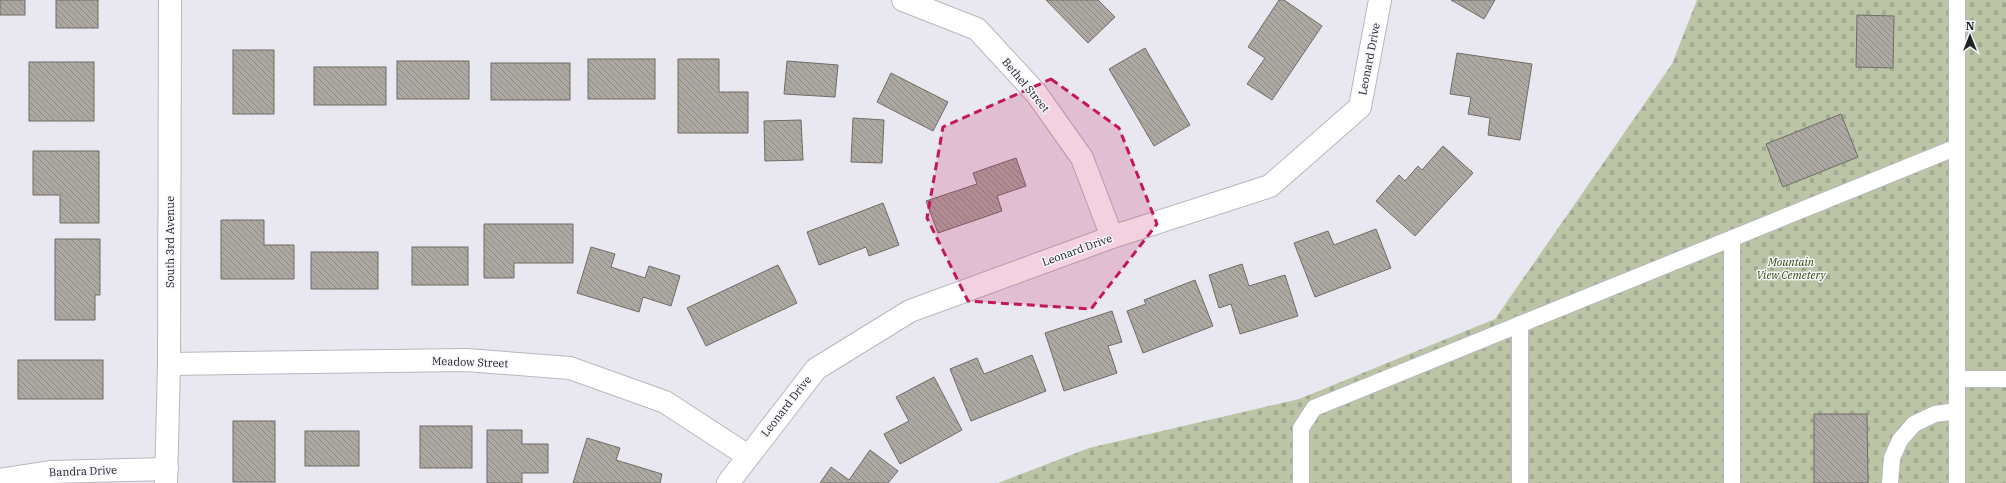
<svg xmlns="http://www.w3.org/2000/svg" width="2006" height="483" viewBox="0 0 2006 483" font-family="'IBM Plex Serif',serif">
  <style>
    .cemetery { fill: url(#cemetery-stones) }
    .building { fill: url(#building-back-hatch); stroke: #6f6b65 }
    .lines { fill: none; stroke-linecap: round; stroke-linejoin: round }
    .lane-casing { stroke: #b8b7bf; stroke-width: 18 }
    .street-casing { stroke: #b8b7bf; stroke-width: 24 }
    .secondary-casing { stroke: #b8b7bf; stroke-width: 24 }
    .lane { stroke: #fff; stroke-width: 16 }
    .street { stroke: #fff; stroke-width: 22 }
    .secondary { stroke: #fff; stroke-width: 22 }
    .marked { fill: #c2185b; fill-opacity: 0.2; stroke: #c2185b; stroke-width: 3; stroke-dasharray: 8 5; stroke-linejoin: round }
    .labels { text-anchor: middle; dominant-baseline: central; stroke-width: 3; stroke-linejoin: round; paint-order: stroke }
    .street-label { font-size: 11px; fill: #222225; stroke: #f6f6fd }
    .park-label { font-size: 11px; font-style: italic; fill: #394800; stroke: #f6f6fd }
  </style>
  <defs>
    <pattern id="cemetery-stones" width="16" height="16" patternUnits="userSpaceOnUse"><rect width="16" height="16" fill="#bbc5a6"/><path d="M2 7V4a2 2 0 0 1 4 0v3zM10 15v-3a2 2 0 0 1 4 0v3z" fill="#a0a98f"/></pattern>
    <pattern id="building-back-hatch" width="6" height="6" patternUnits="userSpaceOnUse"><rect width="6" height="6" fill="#ada9a2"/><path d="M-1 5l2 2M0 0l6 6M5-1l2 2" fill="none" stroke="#8c8984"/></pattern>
  </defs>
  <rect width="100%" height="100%" fill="#e9e8f0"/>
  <polygon class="cemetery" points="1697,0 2006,0 2006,483 998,483 1089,448 1299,399 1495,319 1672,64"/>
  <g class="building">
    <rect x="0" y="0" width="25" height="15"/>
    <rect x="56" y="0" width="42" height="28"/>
    <polygon points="1046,0 1098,0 1115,17 1088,43"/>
    <polygon points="1279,0 1284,0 1322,26 1272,100 1247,84 1265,58 1248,47"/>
    <polygon points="1451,0 1495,0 1484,19"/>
    <polygon points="1857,15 1894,16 1893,68 1856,67"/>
    <polygon points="1145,48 1190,125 1154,146 1109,69"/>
    <rect x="233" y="50" width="41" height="64"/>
    <polygon points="1457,53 1532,64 1520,140 1488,135 1490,118 1468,114 1471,97 1450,94"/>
    <rect x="588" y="59" width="67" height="40"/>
    <polygon points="678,59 719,59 719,92 748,92 748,133 678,133"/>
    <rect x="397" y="61" width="72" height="38"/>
    <polygon points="787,61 838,65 835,97 784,94"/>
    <rect x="29" y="62" width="65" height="59"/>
    <rect x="491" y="63" width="79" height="37"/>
    <rect x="314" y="67" width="72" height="38"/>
    <polygon points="891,73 948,102 933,131 877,102"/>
    <polygon points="1841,114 1858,157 1783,187 1766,144"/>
    <polygon points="853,118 884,120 882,163 851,162"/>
    <polygon points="801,120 803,160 765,161 764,121"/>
    <polygon points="1443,146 1473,173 1415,236 1376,201 1399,175 1405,181 1418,166 1422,170"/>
    <polygon points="33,151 99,151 99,223 60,223 60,195 33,195"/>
    <polygon points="1016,158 1026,186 997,196 1002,211 938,233 926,201 977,184 973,173"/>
    <polygon points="883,203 899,245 869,256 866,247 819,265 807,232"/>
    <polygon points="221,220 264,220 264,245 294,245 294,279 221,279"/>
    <polygon points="484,224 573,224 573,263 514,263 514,278 484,278"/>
    <polygon points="1376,229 1391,268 1315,297 1294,243 1328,231 1334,245"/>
    <polygon points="55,239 100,239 100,295 95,295 95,320 55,320"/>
    <rect x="412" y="247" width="56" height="38"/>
    <polygon points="591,247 615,254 611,267 645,278 649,266 680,276 671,306 643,297 639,312 577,293"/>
    <rect x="311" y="252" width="67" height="37"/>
    <polygon points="1242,264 1249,286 1285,275 1298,316 1240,334 1231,304 1219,308 1209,275"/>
    <polygon points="778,265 797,303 706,346 687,308"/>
    <polygon points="1195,280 1213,326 1143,353 1127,311 1146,304 1144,300"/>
    <polygon points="1112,311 1122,342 1108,346 1117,373 1064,391 1045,333"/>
    <polygon points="1032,355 1046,391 971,421 950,369 977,358 984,374"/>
    <rect x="18" y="360" width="85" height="39"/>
    <polygon points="934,377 962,430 900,464 884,434 909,421 896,397"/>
    <polygon points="1814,414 1867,414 1868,483 1814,483"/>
    <rect x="233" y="421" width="42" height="61"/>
    <rect x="420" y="426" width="52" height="42"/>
    <polygon points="487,430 522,430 522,444 548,444 548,473 522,473 522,483 487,483"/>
    <rect x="305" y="431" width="54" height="35"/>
    <polygon points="587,438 620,448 616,460 662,474 660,483 573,483"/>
    <polygon points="870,450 898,471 888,483 820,483 831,467 849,480"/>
  </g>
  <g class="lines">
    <defs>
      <g id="lane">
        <polyline points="1957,0 1957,483"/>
        <polyline points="1732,239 1732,483"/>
        <polyline points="1957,379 2006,379"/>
        <polyline points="1301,483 1301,428 1314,408 1957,147"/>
        <polyline points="1520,483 1520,324"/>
        <polyline points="1890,483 1892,458 1900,440 1914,424 1935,414 1957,411"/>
      </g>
      <g id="street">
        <polyline points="903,0 977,29 1036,93 1082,158 1112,237"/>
        <polyline points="169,364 466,360 570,368 665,402 748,456"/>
        <polyline points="0,480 50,472 167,469"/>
        <polyline points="728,483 816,369 910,311 1112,237 1270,186 1360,107 1380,0"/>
      </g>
      <polyline id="secondary" points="166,483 169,364 170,0"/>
    </defs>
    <use href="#lane" class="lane-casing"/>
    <use href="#street" class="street-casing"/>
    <use href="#secondary" class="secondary-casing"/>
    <use href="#lane" class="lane"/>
    <use href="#street" class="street"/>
    <use href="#secondary" class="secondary"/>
  </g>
  <path class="marked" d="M1051,79L1119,128L1157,224L1091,309L968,301L927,218L943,127Z"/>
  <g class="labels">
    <g class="street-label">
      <text transform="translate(1369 59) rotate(-79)">Leonard Drive</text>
      <text transform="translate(1026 85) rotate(50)">Bethel Street</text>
      <text transform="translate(170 242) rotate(-90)">South 3rd Avenue</text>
      <text transform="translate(1077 250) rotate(-20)">Leonard Drive</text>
      <text transform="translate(470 362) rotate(2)">Meadow Street</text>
      <text transform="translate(786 406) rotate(-52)">Leonard Drive</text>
      <text transform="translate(83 471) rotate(-2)">Bandra Drive</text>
    </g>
    <g class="park-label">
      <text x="1791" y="262">Mountain<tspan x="1791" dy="13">View Cemetery</tspan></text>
    </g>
  </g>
  <g transform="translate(1970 36)" stroke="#f6f6fd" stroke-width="3" paint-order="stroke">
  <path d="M0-3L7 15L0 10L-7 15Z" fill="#222225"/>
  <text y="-6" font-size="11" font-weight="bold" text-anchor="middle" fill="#222225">N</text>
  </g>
</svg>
